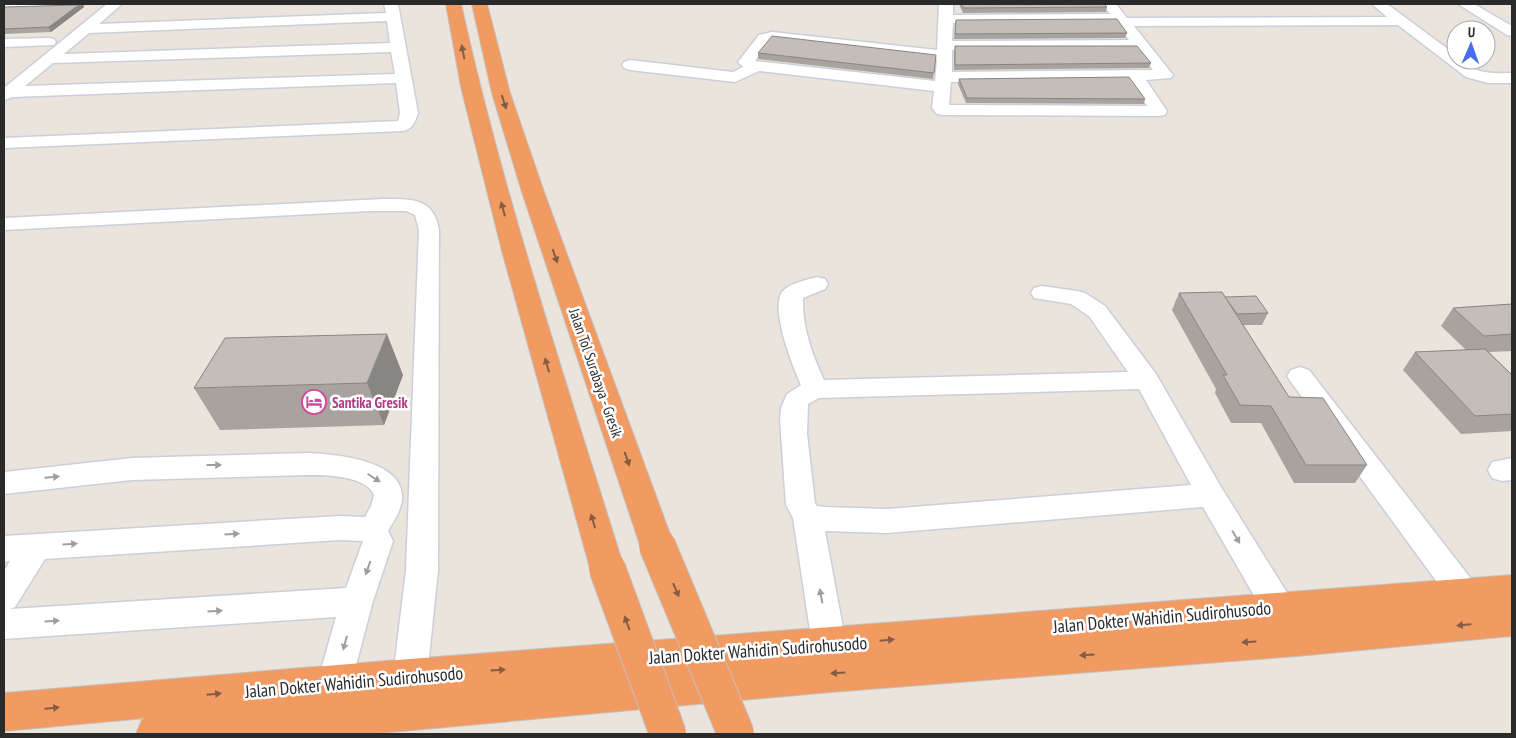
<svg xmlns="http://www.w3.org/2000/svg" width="1516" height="738" viewBox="0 0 1516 738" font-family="'PT Sans Narrow',sans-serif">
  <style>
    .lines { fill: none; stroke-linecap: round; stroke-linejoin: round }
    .minor-casing { stroke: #cbcfda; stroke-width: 3 }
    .highway-casing { stroke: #c3c3c3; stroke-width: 2 }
    .minor { fill: #fff; fill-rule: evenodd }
    .highway { fill: #f19b62; fill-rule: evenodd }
    .highway-bridge-casing { stroke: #c3c3c3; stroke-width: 38; stroke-linecap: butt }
    .highway-bridge { stroke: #f19b62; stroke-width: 36 }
    .wall { fill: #a8a39f }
    .shaded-wall { fill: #888582 }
    .building { fill: #c3beb9; stroke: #888582 }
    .oneway { fill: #845d43 }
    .oneway2 { fill: #9f9f9f }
    .labels { text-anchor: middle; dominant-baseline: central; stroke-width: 5; stroke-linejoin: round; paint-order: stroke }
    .street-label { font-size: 15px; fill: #2a2a2a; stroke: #fff }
    .hotel-label { font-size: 15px; font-weight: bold; fill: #b23c85; stroke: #fff; text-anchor: start }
    .near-street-label { font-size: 18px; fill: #2a2a2a; stroke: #fff }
  </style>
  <rect width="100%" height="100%" fill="#ebe4dd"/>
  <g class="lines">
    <defs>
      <g id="minor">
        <polygon points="4,4 85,4 78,8 4,10"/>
        <path d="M107,4H122L99,24L386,13L384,4H398L418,113C415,122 413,129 403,131L4,148V138L398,121L400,113L396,83L13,97L4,100V88ZM387,21L390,43L64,54L89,33ZM391,52L395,74L25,86L53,63Z"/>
        <path d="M939,4H953V15L1110,14L1102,4H1116L1127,18L1387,17L1372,4H1387L1456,55V60C1467,60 1471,68 1480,71C1491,74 1502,73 1512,73V83H1488L1466,77L1398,25L1134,26L1173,75L1171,78L1146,80L1167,111L1165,115L1159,116L943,115L937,114L932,108L934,91L759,71L735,82L630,70L624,68L622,65L624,62L630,60L733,72L743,67L738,62L759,35L772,32L937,50ZM1116,22L1129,40L952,41L953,23ZM772,40L937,59L935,81L755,61L769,41ZM1136,49L1153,70L952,72V50ZM1130,80L1147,106L949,105L951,82Z"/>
        <polygon points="1458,4 1474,4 1512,26 1512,36 1507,35"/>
        <polygon points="49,38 54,39 56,42 54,45 4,47 4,39"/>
        <path d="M383,199C410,199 434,197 439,230L438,570L427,677L422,689L410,693L398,689L393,677L406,570L419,230L415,215L406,211H371L4,230V218Z"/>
        <path d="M817,277L825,279L828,284L825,289L803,298C802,327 812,354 824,380L1128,372L1089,316L1071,304L1034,298L1031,293L1034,288L1042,286L1077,291L1085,293L1105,306L1156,374L1221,487L1299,612L1303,622L1299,632L1287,637L1275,632L1203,507L887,533L825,531L846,644L841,655L829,659L817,655L812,644L793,518L786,505L780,420L781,408L787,394L801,385C793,367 770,310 782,292C789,283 807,280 817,277ZM1139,389L1191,485L887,509L825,507L817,506L815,503L807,434L808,404L819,398Z"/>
        <polygon points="1300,367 1309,370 1475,584 1480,594 1475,604 1464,608 1453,604 1291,382 1287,376 1291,370"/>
        <path d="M307,453C333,454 400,459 402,495C403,508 394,521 388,531L393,541L373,601L351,684L346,696L334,701L322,696L317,684L336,617L4,639V571L10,561L4,562V536L340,516L365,517L371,506L374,495C366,475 324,475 307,475L132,480L4,494V472L132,458ZM340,540L363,541L346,588L10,609L15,607L45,559Z"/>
        <polygon points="1512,458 1512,480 1502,481 1492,478 1488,470 1492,462"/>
      </g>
      <g id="highway">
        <path d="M446,4H461C503,195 566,381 624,568L619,578L607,583L595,578L590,568L502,251L461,87Z"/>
        <polygon points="472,4 487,4 510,93 544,192 674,545 669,555 657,559 645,555 640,545 522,192 492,93"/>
        <polygon points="1512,575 1512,636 1297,656 831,692 369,734 136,734 142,720 146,718 4,731 4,693 410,659"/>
      </g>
    </defs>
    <use href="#minor" class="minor-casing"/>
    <use href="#highway" class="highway-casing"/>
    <use href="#minor" class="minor"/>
    <use href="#highway" class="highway"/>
    <defs>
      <g id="highway-bridge">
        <polyline points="657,545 736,734"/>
        <polyline points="607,568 668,734"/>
      </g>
    </defs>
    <use href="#highway-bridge" class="highway-bridge-casing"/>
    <use href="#highway-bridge" class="highway-bridge"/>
  </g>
  <g class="wall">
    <polygon points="959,4 1104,4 1107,7 1106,12 963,13"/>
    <polygon points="4,7 84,7 51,32 4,34"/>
    <polygon points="956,20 1127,33 1125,38 954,39"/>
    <polygon points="955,46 1151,63 1149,68 954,70 954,52"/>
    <polygon points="758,53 936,55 933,79 758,59"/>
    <polygon points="959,79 1145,99 1144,104 966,103 958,84"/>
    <polygon points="1179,293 1225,297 1268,313 1262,325 1243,325 1289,397 1367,465 1355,483 1294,483 1261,423 1231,423 1215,393 1216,389 1172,310"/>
    <polygon points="1512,304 1512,351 1489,352 1512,375 1512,431 1461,434 1403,370 1415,352 1466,350 1441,326 1453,308"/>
    <polygon points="403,375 384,425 220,430 194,388"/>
  </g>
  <g class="shaded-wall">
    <polygon points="80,4 83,4 84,7 51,32 49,27"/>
    <polygon points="387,334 403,375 384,425 367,383"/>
  </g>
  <g class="building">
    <polygon points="78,4 80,4 49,27 4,29 4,7 76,5"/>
    <polygon points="961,4 1104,4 1107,7 964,8"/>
    <polygon points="1117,19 1127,33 955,34 956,20"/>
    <polygon points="772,36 936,55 934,73 758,53"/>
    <polygon points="955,46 1137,46 1151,63 955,65"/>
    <polygon points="1129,77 1145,99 967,98 959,79"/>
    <polygon points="1222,292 1289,397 1323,398 1367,465 1306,465 1271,406 1240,405 1223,375 1227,375 1179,293"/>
    <polygon points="1256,296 1268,313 1237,314 1225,297"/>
    <polygon points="1512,304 1512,334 1484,336 1453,308"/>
    <polygon points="387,334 367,383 194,388 225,338"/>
    <polygon points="1485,349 1512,375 1512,414 1475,416 1415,352"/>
  </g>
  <defs><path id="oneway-solid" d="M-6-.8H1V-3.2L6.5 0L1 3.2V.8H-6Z" transform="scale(1.25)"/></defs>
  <g class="oneway">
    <use href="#oneway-solid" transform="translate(463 52) rotate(-101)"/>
    <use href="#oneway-solid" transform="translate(504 102) rotate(72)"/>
    <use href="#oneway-solid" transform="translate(503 209) rotate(-105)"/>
    <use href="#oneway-solid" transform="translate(555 256) rotate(71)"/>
    <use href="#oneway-solid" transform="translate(547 365) rotate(-106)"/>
    <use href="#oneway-solid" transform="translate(627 459) rotate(71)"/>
    <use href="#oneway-solid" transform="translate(593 521) rotate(-106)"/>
    <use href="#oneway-solid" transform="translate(676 590) rotate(67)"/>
    <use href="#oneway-solid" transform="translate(627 623) rotate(-110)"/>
    <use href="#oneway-solid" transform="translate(1464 625) rotate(175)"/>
    <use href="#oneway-solid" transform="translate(887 640) rotate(-5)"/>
    <use href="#oneway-solid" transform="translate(1249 642) rotate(176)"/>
    <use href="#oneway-solid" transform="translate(1087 655) rotate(176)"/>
    <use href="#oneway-solid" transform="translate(498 670) rotate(-4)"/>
    <use href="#oneway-solid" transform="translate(838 673) rotate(176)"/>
    <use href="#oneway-solid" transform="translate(214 694) rotate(-5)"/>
    <use href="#oneway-solid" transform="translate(52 708) rotate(-5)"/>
  </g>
  <g class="oneway2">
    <use href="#oneway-solid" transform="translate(214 465)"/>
    <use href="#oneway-solid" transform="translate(52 477) rotate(-5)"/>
    <use href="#oneway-solid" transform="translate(374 478) rotate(32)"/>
    <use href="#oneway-solid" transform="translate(232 534) rotate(-3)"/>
    <use href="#oneway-solid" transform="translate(1236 537) rotate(59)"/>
    <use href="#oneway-solid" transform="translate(70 544) rotate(-3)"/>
    <use href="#oneway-solid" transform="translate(368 568) rotate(109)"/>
    <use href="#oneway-solid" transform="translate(821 596) rotate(-100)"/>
    <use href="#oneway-solid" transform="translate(215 611) rotate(-4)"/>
    <use href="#oneway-solid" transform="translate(52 621) rotate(-4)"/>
    <use href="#oneway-solid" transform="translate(345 643) rotate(105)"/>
  </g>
  <defs>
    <symbol id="hotel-ring" viewBox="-11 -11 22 22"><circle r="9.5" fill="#fff" stroke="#d1479c" stroke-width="1.5"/><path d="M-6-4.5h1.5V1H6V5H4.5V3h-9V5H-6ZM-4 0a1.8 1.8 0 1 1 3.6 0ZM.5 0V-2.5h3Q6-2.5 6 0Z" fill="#d1479c"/></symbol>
  </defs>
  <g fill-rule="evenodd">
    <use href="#hotel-ring" x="300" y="388" width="28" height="28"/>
  </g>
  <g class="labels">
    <g class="street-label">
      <text transform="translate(596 373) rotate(71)">Jalan Tol Surabaya - Gresik</text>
    </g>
    <g class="hotel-label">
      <text x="332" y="402">Santika Gresik</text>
    </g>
    <g class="near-street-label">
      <text transform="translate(1162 617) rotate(-5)">Jalan Dokter Wahidin Sudirohusodo</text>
      <text transform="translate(758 650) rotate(-4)">Jalan Dokter Wahidin Sudirohusodo</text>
      <text transform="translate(354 682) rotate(-5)">Jalan Dokter Wahidin Sudirohusodo</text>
    </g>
  </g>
  <rect width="1516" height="738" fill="none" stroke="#2a2a2a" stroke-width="10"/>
  <g transform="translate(1471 45) rotate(2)"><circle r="24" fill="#ffffff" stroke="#aaaaaa"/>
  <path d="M0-4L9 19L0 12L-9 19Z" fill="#4a6deb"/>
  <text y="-8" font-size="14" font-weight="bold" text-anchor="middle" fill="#2a2a2a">U</text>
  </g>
</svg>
